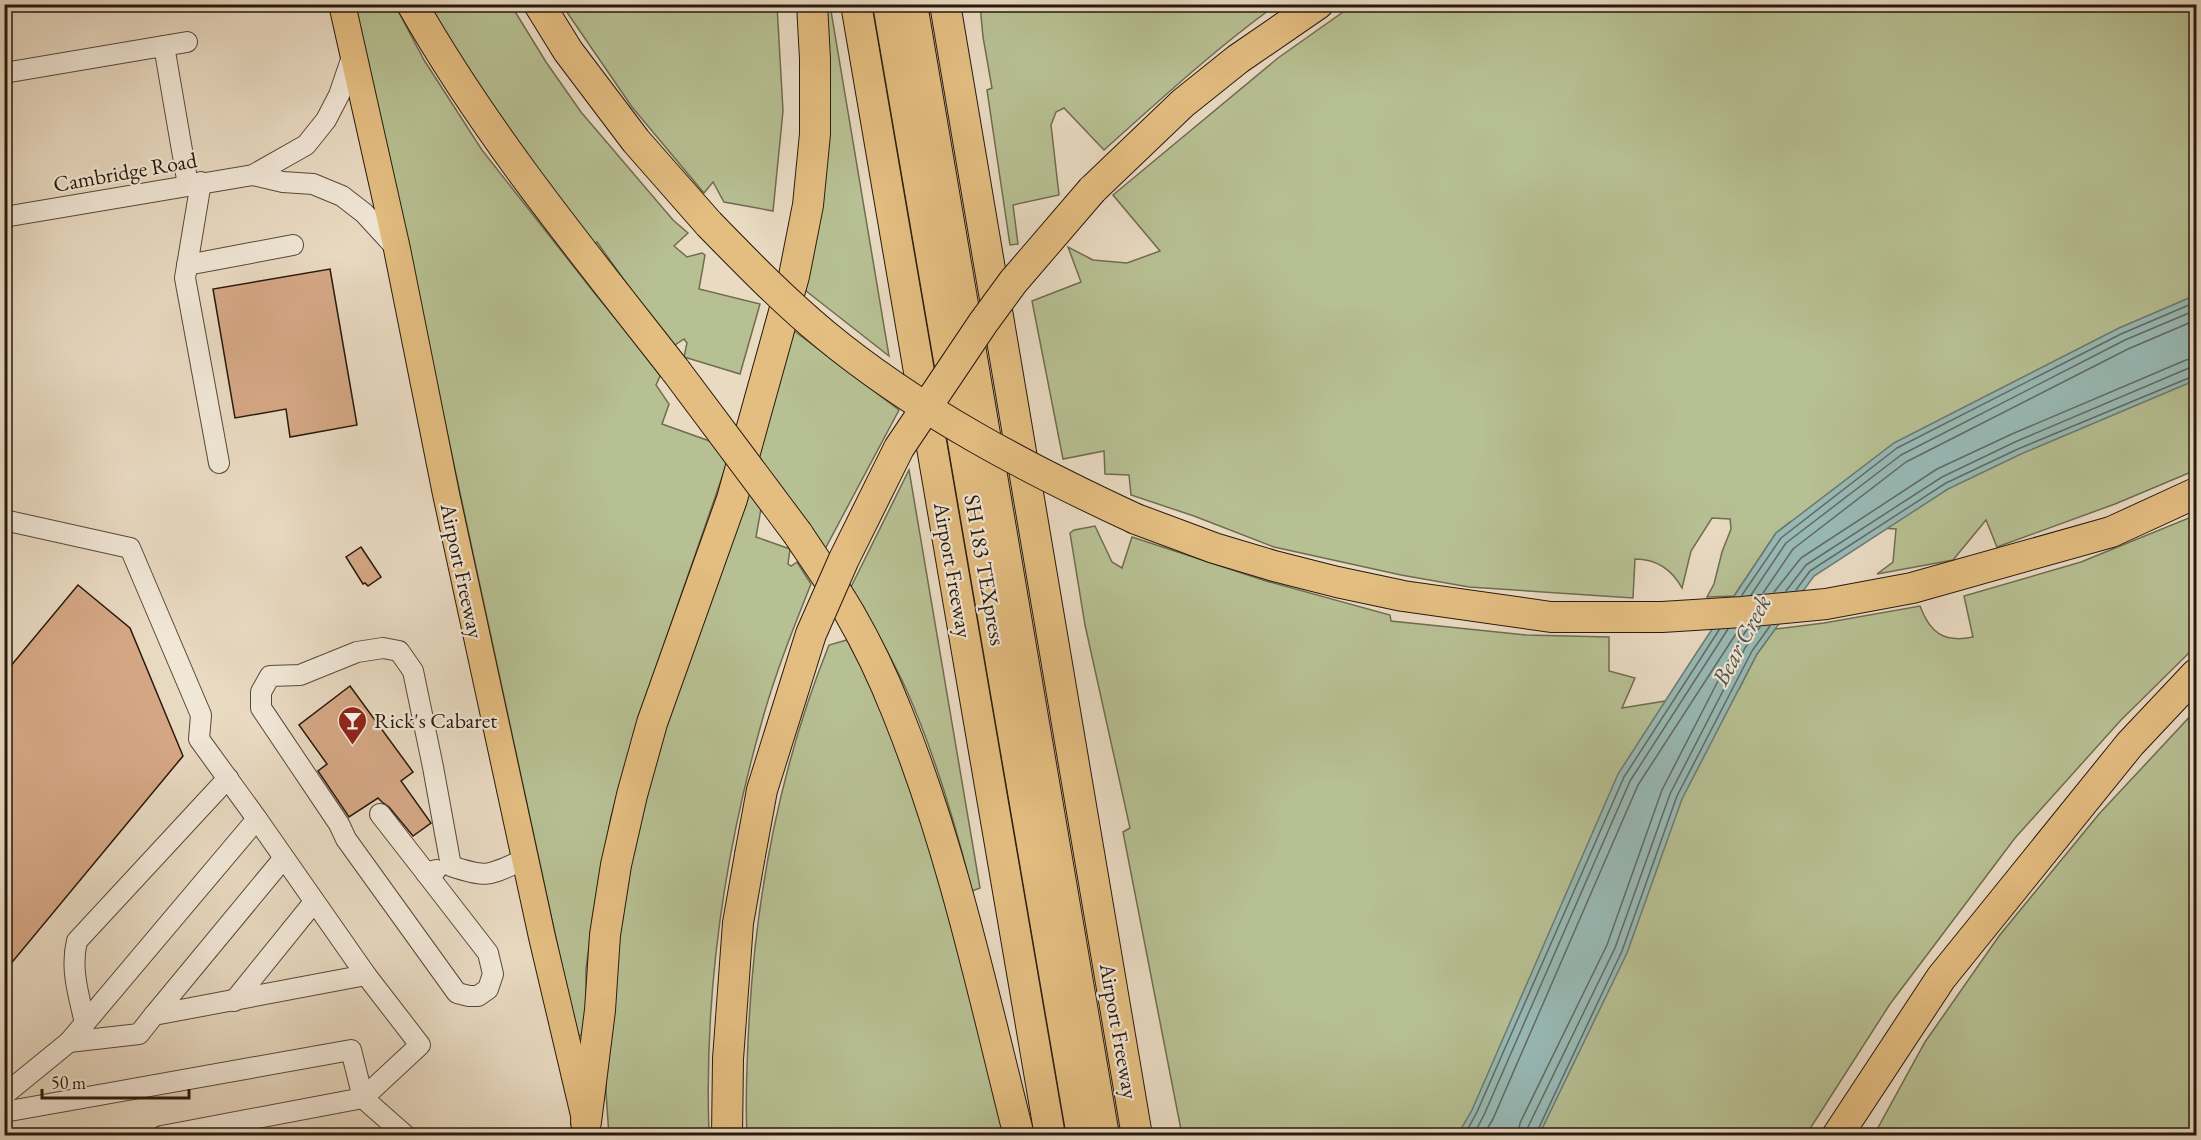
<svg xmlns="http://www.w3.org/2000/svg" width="2201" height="1140" viewBox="0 0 2201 1140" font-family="'EB Garamond',serif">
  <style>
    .green { fill: #b7c093; stroke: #6f6c50; stroke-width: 1.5 }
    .water { fill: #98bab7; stroke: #6b7a73; stroke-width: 1.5 }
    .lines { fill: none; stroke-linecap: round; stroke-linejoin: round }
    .shore { stroke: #606a62; stroke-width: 1.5 }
    .building { fill: #d6a886; stroke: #27190c; stroke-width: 1.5 }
    .minor-casing { stroke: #58493a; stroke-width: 22 }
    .major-casing { stroke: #27190c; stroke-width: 28 }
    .highway-casing { stroke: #27190c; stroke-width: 32 }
    .minor { stroke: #f1e7d7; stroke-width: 20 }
    .major { stroke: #e4bd81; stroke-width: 26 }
    .highway { stroke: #e4bd81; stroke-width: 30 }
    .highway-bridge-casing { stroke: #27190c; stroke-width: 32; stroke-linecap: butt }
    .highway-bridge { stroke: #e4bd81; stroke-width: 30 }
    .labels { text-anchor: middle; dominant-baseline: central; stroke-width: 4.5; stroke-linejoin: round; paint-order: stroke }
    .street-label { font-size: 22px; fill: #27190c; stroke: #f1e7d7 }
    .poi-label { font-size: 22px; fill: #27190c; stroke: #f1e7d7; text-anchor: start }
    .water-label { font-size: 24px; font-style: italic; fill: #4f5148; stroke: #f1e7d7 }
  </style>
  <rect width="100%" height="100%" fill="#e9dac2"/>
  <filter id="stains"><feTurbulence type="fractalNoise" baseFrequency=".00333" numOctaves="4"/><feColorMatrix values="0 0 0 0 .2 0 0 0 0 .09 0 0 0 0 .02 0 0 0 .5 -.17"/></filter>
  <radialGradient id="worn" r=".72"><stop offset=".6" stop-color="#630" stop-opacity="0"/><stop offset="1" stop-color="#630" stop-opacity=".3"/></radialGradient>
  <g class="green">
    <polygon points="355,5 395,5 424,60 482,150 596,295 661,374 656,385 669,404 662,424 715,443 728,460 643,705 611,817 593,915 586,969 586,1029 583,1035 577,1036"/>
    <polygon points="425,5 511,5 546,62 581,112 673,220 688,233 674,246 687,257 702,253 705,255 699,289 760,304 740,374 684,357 687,343 684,339 672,347 597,242 594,245 506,131"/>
    <polygon points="562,5 777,5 783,111 773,211 724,202 713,182 704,193 632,107"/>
    <polygon points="821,5 830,5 889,356 801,287"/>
    <path d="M980,5V4L1276,5C1215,49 1160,100 1104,150L1064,108L1056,112L1051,125L1059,195L1013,205L1018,244L1010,245L987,90L992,88L983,37Z"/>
    <path d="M1353,5H2196V470L2115,504L1997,547L1986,520L1953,560L1877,574L1893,562L1896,529L1790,522L1776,533L1734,596L1707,597L1714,584L1722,552L1731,529L1730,519L1712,518L1691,551L1682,588C1672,570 1656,559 1635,559L1633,598L1469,587L1401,575L1274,547L1194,516L1131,495L1129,475L1105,474L1104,451L1063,459L1032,301L1081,282L1068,247L1093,260L1127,263L1160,251L1113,195L1278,58Z"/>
    <polygon points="793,330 899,410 825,549 755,454"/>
    <path d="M909,470L980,888L972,891C955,822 935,754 906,689C890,654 870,621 851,587Z"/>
    <path d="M745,482L762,503L756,537L790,549L788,564L791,566L797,562L811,584C793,629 775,674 762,721C724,855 704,996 709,1135L609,1136L606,1093V1033L627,849Z"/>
    <path d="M2196,515V646L2121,720L2015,838L1890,1004L1806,1135H1182L1123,832L1130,828L1085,625L1070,533L1074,530L1095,526L1112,562L1122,568L1132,537L1266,581L1390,615L1391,621L1526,635L1609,637V671L1635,678L1622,708L1739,689L1757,654L1775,629L1824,623L1920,606C1930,633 1944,643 1973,637L1964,596L2081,562Z"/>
    <path d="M847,640L873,689L917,793L1006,1135L747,1136C745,1098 747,1059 749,1022C756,894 781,764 829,645Z"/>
    <polygon points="2196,710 2196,1135 1874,1135 1925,1042 1999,936 2099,814"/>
  </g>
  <polygon class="water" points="2196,295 2196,380 2021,454 1948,489 1814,576 1757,654 1682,799 1627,953 1539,1135 1457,1136 1472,1110 1618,774 1697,652 1776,533 1894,443 2119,328"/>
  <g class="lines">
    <g class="shore">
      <polyline points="1796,590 1810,571 1946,483 2018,449 2196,375"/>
      <polyline points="1786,591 1806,565 1942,477 2015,442 2189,368 2196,367"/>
      <polyline points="1774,592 1801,558 1937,469 2012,434 2186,360 2196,358"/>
      <polyline points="1763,593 1793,549 1906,462 2128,349 2196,320"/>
      <polyline points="1742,595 1781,538 1897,448 2121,334 2196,302"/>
      <polyline points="1751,595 1786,543 1901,455 2125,340 2196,310"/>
      <polyline points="1464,1136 1477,1112 1624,777 1719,630"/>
      <polyline points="1473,1136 1484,1115 1630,781 1728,629"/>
      <polyline points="1483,1136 1493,1119 1638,785 1739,629"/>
      <polyline points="1518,1136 1520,1123 1607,945 1662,790 1737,644 1748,628"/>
      <polyline points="1527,1136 1528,1127 1615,948 1670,794 1745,648 1760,627"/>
      <polyline points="1535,1136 1622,951 1677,796 1752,651 1770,626"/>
    </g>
  </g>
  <g class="building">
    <polygon points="330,269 357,425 290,437 286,409 235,418 213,289"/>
    <polygon points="361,547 381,577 368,586 365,583 363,584 346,557"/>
    <polygon points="78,585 130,628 183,756 4,972 4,674"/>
    <polygon points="350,686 413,772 401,781 431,823 413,836 389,807 382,802 378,798 349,817 318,771 327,764 299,725"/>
  </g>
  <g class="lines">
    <defs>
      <g id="minor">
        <polyline points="164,46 188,185"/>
        <polyline points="4,73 187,42"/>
        <polyline points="253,175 283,182 313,184 342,196 364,213 397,249"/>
        <polyline points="201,182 185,278 219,463"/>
        <polyline points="4,217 253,175 306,145 326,120 339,95 353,54"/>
        <polyline points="187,265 293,245"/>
        <polyline points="4,520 130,548 201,715 199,739 257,819 69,1042 4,1095"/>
        <polyline points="380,814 426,873 436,870"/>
        <polyline points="257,819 366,975 420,1045 363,1098 406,1136"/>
        <path d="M426,873L488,953L493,974L488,989L478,996H469L457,993L346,839L339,824L261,708V692L270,676L300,675L357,652L383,648L399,651L413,671L433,767L451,866C489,879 489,875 525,859"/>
        <polyline points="234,1001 314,902"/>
        <polyline points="154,1015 283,859"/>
        <path d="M85,1023C79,996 70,969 77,941L228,778"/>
        <polyline points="69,1042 139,1034 154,1015 366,975"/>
        <polyline points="4,1112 351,1050 363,1098 162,1136"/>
      </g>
      <polyline id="major" points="342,4 397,249 446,494 542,937 584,1115"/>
      <g id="highway">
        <path d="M412,4C487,136 583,252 676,371"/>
        <polyline points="539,4 568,51 636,141 709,224"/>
        <polyline points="856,4 1050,1136"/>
        <polyline points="888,4 1082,1136"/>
        <polyline points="912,4 1104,1136"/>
        <polyline points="945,4 1137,1136"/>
        <polyline points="1092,190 1183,103 1238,59 1318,4"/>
        <polyline points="1136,519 1214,548 1274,566 1337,582 1403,596 1551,617 1662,617 1742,612 1826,604 1912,588 2111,532 2196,493"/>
        <path d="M798,534C815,560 834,586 850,614C868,645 884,679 897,712C952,848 983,993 1019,1136"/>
        <polyline points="586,1122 600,1010 605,935 616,865 632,795 652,723 732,499 794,276 808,205 815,134 815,59 812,4"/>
        <polyline points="727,1136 728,1059 738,923 750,855"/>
        <polyline points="1837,1136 1941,978 2130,744 2196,674"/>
      </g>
    </defs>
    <use href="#minor" class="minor-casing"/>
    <use href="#major" class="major-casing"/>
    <use href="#highway" class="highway-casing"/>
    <use href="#minor" class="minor"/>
    <use href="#major" class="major"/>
    <use href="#highway" class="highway"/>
    <defs>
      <g id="highway-bridge">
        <path d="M709,224C746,262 783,300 824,334C917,411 1026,468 1136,519"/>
        <polyline points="676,371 798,534"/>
        <polyline points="750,855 762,790 811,634 844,559 899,448 983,323 1013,282 1092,190"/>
      </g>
    </defs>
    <use href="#highway-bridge" class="highway-bridge-casing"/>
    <use href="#highway-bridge" class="highway-bridge"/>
  </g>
  <defs>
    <symbol id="bar-pin" viewBox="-11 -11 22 30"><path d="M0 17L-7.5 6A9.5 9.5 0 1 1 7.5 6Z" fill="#8f2418" stroke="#f1e7d7"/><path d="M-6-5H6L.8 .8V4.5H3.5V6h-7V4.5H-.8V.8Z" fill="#fff"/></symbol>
  </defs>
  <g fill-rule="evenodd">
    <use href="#bar-pin" x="336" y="704" width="33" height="45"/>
  </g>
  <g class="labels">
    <g class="street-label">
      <text transform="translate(125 172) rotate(-10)">Cambridge Road</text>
      <text transform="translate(953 570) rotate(80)">Airport Freeway</text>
      <text transform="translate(985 570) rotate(80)">SH 183 TEXpress</text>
      <text transform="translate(462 571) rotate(78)">Airport Freeway</text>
      <text transform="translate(1119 1031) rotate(80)">Airport Freeway</text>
    </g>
    <g class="poi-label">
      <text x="374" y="720">Rick's Cabaret</text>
    </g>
    <g class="water-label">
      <text transform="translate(1741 640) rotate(-62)">Bear Creek</text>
    </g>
  </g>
  <rect width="2201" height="1140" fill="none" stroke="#e9dac2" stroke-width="24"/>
  <rect x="6" y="6" width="2189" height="1128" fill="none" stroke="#27190c" stroke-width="3"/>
  <rect x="12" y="12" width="2177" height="1116" fill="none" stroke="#27190c" stroke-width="1.5"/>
  <path d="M42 1089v9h147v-9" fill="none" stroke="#27190c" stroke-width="3"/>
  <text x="51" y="1089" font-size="18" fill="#27190c" stroke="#f1e7d7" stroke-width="4.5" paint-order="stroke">50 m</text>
  <rect width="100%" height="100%" filter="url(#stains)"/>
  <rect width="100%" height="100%" fill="url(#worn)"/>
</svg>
